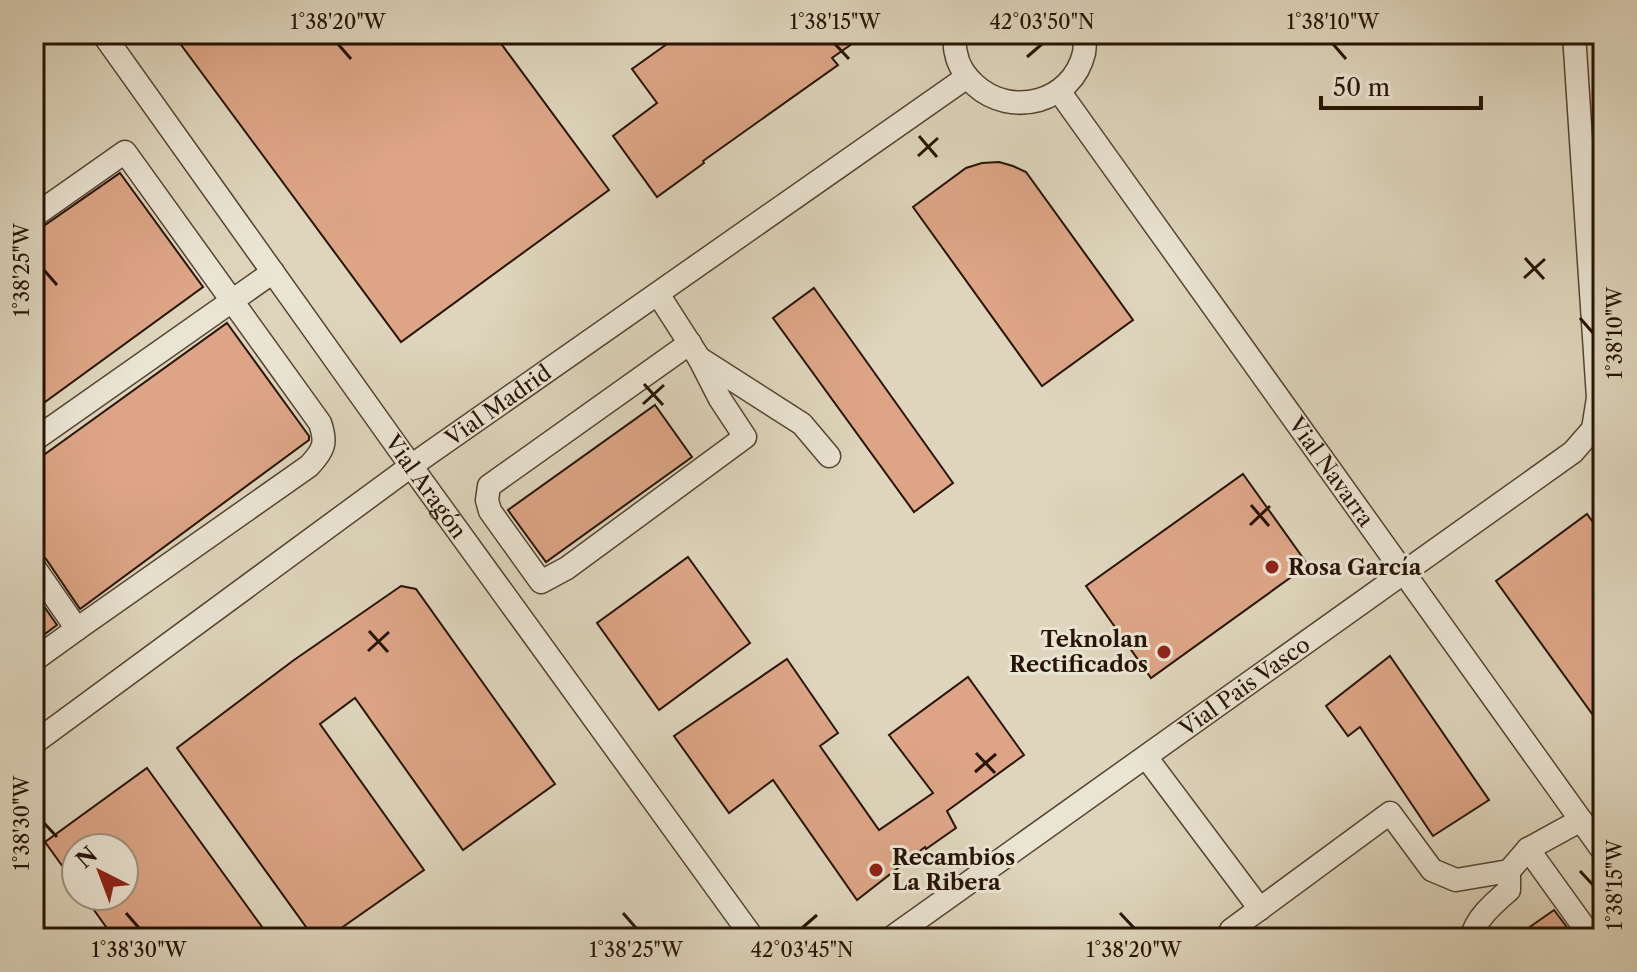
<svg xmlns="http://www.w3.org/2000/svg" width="1637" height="972" viewBox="0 0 1637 972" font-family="'Libre Caslon Text',serif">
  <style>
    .building { fill: #dda586; stroke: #271403; stroke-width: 2 }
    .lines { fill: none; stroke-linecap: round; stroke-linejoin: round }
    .minor-casing { stroke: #554431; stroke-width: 25 }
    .minor { stroke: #eae4d3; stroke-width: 22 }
    .ticks { fill: none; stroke: #271403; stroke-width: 3 }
    .poi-dot { fill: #8f2418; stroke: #eae4d3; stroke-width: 3 }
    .labels { text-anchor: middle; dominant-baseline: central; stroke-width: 6; stroke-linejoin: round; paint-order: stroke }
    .street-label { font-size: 22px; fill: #271403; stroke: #eae4d3 }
    .poi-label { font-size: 22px; font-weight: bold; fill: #271403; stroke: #eae4d3; text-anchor: start }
    .neatline { fill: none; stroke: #271403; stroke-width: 3 }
    .ticks-label { font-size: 20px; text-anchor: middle; fill: #271403 }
  </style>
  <rect width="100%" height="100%" fill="#ded5bc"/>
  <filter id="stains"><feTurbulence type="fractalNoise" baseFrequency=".0025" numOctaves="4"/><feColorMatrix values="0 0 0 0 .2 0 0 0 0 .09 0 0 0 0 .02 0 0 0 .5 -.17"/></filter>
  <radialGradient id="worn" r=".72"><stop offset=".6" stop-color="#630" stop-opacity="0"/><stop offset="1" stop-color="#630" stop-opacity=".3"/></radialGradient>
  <g class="building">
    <polygon points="173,34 494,34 609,190 401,342"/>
    <polygon points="681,34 866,34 832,58 838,65 703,161 704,163 657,197 613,136 657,103 632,69"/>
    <polygon points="999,162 1013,166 1026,172 1133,320 1042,386 913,207 966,168 982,163"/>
    <polygon points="120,173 203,287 34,410 34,230 42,227"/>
    <polygon points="814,288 953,483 914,512 773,318"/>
    <polygon points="227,323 309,436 309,440 80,609 46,559 41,555 34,553 34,462"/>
    <polygon points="655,405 692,457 546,562 508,510"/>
    <polygon points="1243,474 1308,565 1151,678 1086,586"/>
    <polygon points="1587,514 1603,536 1603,729 1496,581"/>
    <polygon points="688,557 750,643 659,710 597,623"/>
    <polygon points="401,586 416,589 555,784 463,850 355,698 320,724 424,870 327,938 314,938 177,748 294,660"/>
    <polygon points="34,592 57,625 34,642"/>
    <polygon points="1390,656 1489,800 1433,836 1360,727 1348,736 1326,706"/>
    <polygon points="787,659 838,733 820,746 879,830 933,793 889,735 968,677 1024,755 947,811 956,828 926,849 925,847 857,900 773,780 729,813 674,736"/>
    <polygon points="147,768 270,938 114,938 84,896 124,896 124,848 76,848 76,885 45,842"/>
    <polygon points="1554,910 1575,938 1514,938"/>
  </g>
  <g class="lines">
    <defs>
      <g id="minor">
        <path id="s1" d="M103,34L411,466L753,938"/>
        <path d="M955,34C955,40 954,47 956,53C958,65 966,77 975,85C1011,118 1072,103 1084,53C1085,47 1085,40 1085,34"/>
        <path id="s2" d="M1059,91L1603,851"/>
        <path d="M34,216L125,152L320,423C327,443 324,450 309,466L77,629"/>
        <polyline points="658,294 699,358 802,424 829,456"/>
        <polyline points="690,343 489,486 487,500 490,511 541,582 567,568 745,437 720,399 699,358"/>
        <polyline points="34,440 273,272"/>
        <polyline points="34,567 77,629 34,660"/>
        <path id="s3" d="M34,743L411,466L967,77"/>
        <polyline points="1146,757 1260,909"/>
        <polyline points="1528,849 1592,938"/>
        <polyline points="1231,930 1390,813 1432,870 1456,880 1509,871 1528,849 1581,820"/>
        <path id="s4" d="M891,938L1573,452L1593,429L1598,398L1574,34"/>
        <path d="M1471,938C1477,917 1493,904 1509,890V871"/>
      </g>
    </defs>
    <use href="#minor" class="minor-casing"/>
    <use href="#minor" class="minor"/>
  </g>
  <path class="ticks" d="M338,44L351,59M835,44L849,59M1333,44L1346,59M1027,57L1042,44M919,136L937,157M918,156L938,138M1525,258L1544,279M44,270L57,285M1524,278L1545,259M1580,318L1593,333M644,384L663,405M643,404L664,385M1251,505L1269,526M1250,525L1270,506M369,631L388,652M368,651L389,632M976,753L995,773M975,772L996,754M44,823L57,837M1580,871L1593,885M126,913L139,928M623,913L636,928M1120,913L1134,928M802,928L817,915"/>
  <g class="poi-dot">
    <circle cx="1272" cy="567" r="8"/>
    <circle cx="1164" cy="652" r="8"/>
    <circle cx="876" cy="870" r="8"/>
  </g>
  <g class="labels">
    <g class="street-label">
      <text stroke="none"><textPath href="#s3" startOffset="574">Vial Madrid</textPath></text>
      <text stroke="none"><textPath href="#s2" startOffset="468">Vial Navarra</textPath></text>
      <text stroke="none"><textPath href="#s1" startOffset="556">Vial Aragón</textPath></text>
      <text stroke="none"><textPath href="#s4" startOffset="434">Vial Pais Vasco</textPath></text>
    </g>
    <g class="poi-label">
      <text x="1288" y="567">Rosa García</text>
      <text x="1148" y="639" text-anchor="end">Teknolan<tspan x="1148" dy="25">Rectificados</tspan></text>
      <text x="892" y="857">Recambios<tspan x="892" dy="25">La Ribera</tspan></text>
    </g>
  </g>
  <rect width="1637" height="972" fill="none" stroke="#ded5bc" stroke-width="88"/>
  <g transform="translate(100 872) rotate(318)"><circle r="38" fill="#eae4d3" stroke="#9c9180" stroke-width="2"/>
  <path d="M0-6L14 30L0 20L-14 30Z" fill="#8f2418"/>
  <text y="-12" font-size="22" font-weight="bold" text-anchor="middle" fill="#271403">N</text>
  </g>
  <path d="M1321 96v12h160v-12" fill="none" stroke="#271403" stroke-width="4"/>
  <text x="1333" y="96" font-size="24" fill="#271403" stroke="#eae4d3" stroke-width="6" paint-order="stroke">50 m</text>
  <rect x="44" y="44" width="1549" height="884" class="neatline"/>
  <g class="ticks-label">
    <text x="338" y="29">1°38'20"W</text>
    <text x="835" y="29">1°38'15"W</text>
    <text x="1042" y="29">42°03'50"N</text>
    <text x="1333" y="29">1°38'10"W</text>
    <text transform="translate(22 270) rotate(-90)" y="7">1°38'25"W</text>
    <text transform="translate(1615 333) rotate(-90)" y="7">1°38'10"W</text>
    <text transform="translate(22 823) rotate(-90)" y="7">1°38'30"W</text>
    <text transform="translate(1615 885) rotate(-90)" y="7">1°38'15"W</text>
    <text x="139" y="957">1°38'30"W</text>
    <text x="636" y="957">1°38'25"W</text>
    <text x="802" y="957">42°03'45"N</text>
    <text x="1134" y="957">1°38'20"W</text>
  </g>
  <rect width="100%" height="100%" filter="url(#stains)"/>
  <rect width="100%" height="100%" fill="url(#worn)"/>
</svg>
